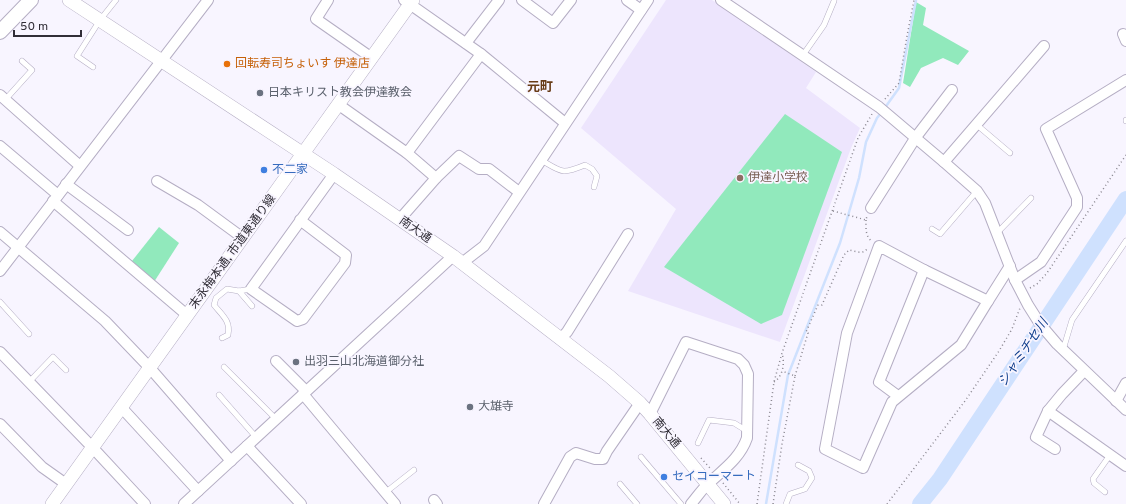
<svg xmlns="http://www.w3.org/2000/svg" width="1126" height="504" viewBox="0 0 1126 504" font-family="Overpass,'Noto Sans JP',sans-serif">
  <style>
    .built { fill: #ede5fd }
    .green { fill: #91e9bc }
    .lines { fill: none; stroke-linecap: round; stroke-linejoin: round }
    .stream { stroke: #cfe1fe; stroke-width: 2.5 }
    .river { stroke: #cfe1fe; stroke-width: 16 }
    .service-casing { stroke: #b5aec4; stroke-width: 6 }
    .minor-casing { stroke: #b5aec4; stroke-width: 12 }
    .tertiary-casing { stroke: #b5aec4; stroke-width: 14 }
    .secondary-casing { stroke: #b5aec4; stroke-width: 16 }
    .path { stroke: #8c8992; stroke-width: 1.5; stroke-dasharray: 1 3; stroke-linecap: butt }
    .service { stroke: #fff; stroke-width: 5 }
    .minor { stroke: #fff; stroke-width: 10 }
    .tertiary { stroke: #fff; stroke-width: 13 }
    .secondary { stroke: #fff; stroke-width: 14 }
    .food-dot { fill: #e8710a; stroke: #f8f5ff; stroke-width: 1.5 }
    .worship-dot { fill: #6b7280; stroke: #f8f5ff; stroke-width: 1.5 }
    .shop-dot { fill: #3f7fe0; stroke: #f8f5ff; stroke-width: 1.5 }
    .education-dot { fill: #8d6e63; stroke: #f8f5ff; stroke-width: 1.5 }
    .labels { text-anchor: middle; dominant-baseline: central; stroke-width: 3.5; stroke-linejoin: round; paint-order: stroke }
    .food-label { font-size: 12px; fill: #c56008; stroke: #f8f5ff; text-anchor: start }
    .worship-label { font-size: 12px; fill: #5b616d; stroke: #f8f5ff; text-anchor: start }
    .shop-label { font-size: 12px; fill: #366cbe; stroke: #f8f5ff; text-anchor: start }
    .education-label { font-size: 12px; fill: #785e54; stroke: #f8f5ff; text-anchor: start }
    .street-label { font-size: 12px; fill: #312e37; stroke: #f8f5ff }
    .neighbourhood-label { font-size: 13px; font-weight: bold; fill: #683c17; stroke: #f8f5ff }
    .water-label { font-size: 13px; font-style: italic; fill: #0f3e8c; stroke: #f8f5ff }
  </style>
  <rect width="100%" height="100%" fill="#f8f5ff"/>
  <polygon class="built" points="666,0 712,0 816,72 806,88 860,128 851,148 780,342 628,291 676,209 581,128"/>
  <g class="green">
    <polygon points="916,2 926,8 923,25 969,51 958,65 943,58 921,68 910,87 903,83"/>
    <polygon points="785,114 842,152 782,315 761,324 664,267"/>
    <polygon points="159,227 179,243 154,282 132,261"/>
  </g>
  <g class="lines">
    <g class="stream">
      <polyline points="884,109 899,88 916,0"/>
      <polyline points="766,504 788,375 840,243 859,178 866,142 877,118 881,113"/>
    </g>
    <polyline class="river" points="920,504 940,479 1126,199"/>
    <defs>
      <g id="service">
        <polyline points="803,55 824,25 834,1"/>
        <polyline points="93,67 77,56 100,20 116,0"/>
        <polyline points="5,100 32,70 22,61"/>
        <polyline points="1126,121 1126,120"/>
        <polyline points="977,125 1010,153"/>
        <path d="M541,160C562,172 561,175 585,165L592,169L597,176L594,187"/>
        <polyline points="932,229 940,234 977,191"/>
        <polyline points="997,233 1031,198"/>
        <polyline points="239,291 252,306"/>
        <polyline points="0,302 29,334"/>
        <path d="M222,338L228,335C231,321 222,315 214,305L216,298L227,289L239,291L251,289"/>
        <polyline points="1063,350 1072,320 1126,241"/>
        <polyline points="224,367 276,419"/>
        <polyline points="29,382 53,357 66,370"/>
        <polyline points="219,395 256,437"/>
        <polyline points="698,443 709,420 734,423 747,431"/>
        <polyline points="641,457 681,504"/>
        <polyline points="620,484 637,504"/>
        <polyline points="386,492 414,470"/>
        <polyline points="1105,492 1094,483 1093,479 1110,455"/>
        <polyline points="786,504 790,494 805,489 812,478 809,471 798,465"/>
      </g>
      <g id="minor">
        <polyline points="328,0 316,19 372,58"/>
        <polyline points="404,0 481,54 565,123"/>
        <polyline points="522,0 553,23 571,0"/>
        <polyline points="627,0 641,10"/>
        <polyline points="721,0 879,107 944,162 977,191 985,203 1015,280 1028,305 1040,324 1057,344 1126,410"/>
        <polyline points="1123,34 1126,41"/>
        <polyline points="466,43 499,0"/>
        <polyline points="0,95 80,166"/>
        <polyline points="339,105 407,153 481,54"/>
        <polyline points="0,146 58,195"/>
        <polyline points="944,162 1044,46"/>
        <polyline points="436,178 459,156 479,169 489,169 519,192"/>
        <polyline points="157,181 198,205 243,238"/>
        <polyline points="66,184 128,230"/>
        <polyline points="53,201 187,315"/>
        <polyline points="871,208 916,137 952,90"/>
        <polyline points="400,219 436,178 407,153"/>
        <polyline points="300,220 346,255 345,263 303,319 297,321 251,289 334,174"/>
        <polyline points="0,232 105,321 150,368 231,461"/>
        <polygon points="879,246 924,270 988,301 961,345 892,402 863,468 825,449 847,333"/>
        <polyline points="462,263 484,246 648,0"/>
        <polyline points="0,271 208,0"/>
        <polyline points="1015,280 1041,262 1077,207 1077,198 1046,129 1126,80"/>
        <polyline points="988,301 1010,266"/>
        <polyline points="560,339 567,332 628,234"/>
        <polyline points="0,352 93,448 145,504"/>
        <polyline points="276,361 306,391"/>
        <polyline points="303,394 395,504"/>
        <polyline points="898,396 879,382 924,270"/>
        <polyline points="1116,401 1126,383"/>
        <polyline points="121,407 198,491"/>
        <polyline points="1048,411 1126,466"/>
        <path d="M650,414L686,342L738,359L744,365L748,374L747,438C740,458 724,469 709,483C702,489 697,497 691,504"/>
        <polyline points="0,424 42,467 66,484"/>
        <polyline points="247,446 301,504"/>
        <polyline points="1055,449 1036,437 1048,411 1062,394 1084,371"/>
        <polyline points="434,500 437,504"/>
        <polyline points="184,504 453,256"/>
        <polyline points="544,504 570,457 576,453 595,459 603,459 607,451 640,403"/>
      </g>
      <g id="tertiary">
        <polyline points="69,0 334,174 453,256 609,376 640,403 650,414 724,504"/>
        <polyline points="52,504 413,0"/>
      </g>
      <polyline id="secondary" points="0,32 31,0"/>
    </defs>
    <use href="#service" class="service-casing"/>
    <use href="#minor" class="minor-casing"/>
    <use href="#tertiary" class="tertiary-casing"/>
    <use href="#secondary" class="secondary-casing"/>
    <g class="path">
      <polyline points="885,99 899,83 907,36 914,0"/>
      <polyline points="833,211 866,220 867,216"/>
      <path d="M866,220C866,227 865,237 872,241"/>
      <polyline points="1030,288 1037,284 1047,273 1126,155"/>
      <path d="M795,376L808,333L806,332L818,305H822L844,255L849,250C855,251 863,255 867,249"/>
      <path d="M774,382C783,376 785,364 782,353"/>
      <polyline points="701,458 710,468"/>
      <polyline points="723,483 740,504"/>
      <polyline points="757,504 774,382 782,353 858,138 872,114"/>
      <polyline points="773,504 782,444 795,376 782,371"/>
      <polyline points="887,504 965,401 999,351 1012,329 1020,308"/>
    </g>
    <use href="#service" class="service"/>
    <use href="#minor" class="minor"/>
    <use href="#tertiary" class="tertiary"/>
    <use href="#secondary" class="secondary"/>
  </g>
  <circle class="food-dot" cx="227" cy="64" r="4"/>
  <g class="worship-dot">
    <circle cx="260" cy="93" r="4"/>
    <circle cx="296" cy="362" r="4"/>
    <circle cx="470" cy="407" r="4"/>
  </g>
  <g class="shop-dot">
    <circle cx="264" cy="170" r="4"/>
    <circle cx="664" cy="477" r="4"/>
  </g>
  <circle class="education-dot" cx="740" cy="178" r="4"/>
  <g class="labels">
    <g class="food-label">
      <text x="235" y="64">回転寿司ちょいす 伊達店</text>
    </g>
    <g class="worship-label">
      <text x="268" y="93">日本キリスト教会伊達教会</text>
      <text x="304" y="362">出羽三山北海道御分社</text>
      <text x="478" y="407">大雄寺</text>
    </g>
    <g class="shop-label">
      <text x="272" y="170">不二家</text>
      <text x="672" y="477">セイコーマート</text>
    </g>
    <g class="education-label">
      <text x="748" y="178">伊達小学校</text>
    </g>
    <g class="street-label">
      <text transform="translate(415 230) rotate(35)">南大通</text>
      <text transform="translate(233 252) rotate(-54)">末永梅本通, 市道東通り線</text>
      <text transform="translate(666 433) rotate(50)">南大通</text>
    </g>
    <g class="neighbourhood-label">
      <text x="540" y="88">元町</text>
    </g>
    <g class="water-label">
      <text transform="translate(1024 353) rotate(-56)">シャミチセ川</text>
    </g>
  </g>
  <path d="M14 30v6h67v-6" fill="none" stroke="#312e37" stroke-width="2"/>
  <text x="20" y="30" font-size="12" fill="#312e37" stroke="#f8f5ff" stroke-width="3" paint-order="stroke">50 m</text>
</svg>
